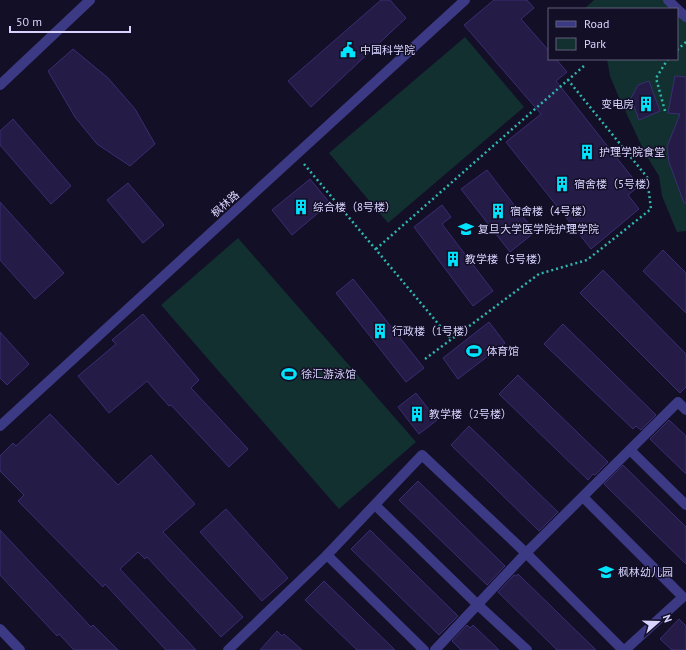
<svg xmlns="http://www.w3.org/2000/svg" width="686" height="650" viewBox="0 0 686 650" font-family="'PT Sans','Noto Sans SC',sans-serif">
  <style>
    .green { fill: #12302f }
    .building { fill: #241b47; stroke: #3b2d73 }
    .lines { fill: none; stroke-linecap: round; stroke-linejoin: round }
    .path { stroke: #2fb8b0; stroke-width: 2.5; stroke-dasharray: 2 3; stroke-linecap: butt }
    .minor { stroke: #3d3a85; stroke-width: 10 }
    .labels { text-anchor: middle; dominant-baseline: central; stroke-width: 3; stroke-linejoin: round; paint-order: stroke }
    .poi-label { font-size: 11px; fill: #d9d4ff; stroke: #130f26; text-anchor: start }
    .street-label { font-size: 11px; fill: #d9d4ff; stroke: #130f26 }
  </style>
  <rect width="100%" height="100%" fill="#130f26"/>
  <g class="green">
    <polygon points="594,0 668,0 677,9 584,9"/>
    <polygon points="677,9 686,17 686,231 677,232 662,196 659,176 646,155 620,100 610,76 607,59 677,59"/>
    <polygon points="465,37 524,107 388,223 329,153"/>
    <polygon points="238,238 416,442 339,509 161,305"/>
  </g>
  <g class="building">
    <polygon points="381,0 390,0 406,18 311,107 288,81"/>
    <polygon points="494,0 527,0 534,8 521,19 549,51 549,59 556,59 567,72 556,81 639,186 628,195 639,209 591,249 506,142 541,114 464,25"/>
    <polygon points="73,49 108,78 135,109 155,144 130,166 97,144 75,117 48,71"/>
    <polygon points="675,76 686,77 686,203 684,203 669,162 667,147 680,114 668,113"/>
    <polygon points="649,81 660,111 639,120 631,98 638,85"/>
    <polygon points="13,119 71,186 51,204 0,145 0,131"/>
    <polygon points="487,170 535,232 510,252 461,189"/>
    <polygon points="310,179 330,203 292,235 272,210"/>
    <polygon points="128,183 164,225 143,243 107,200"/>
    <polygon points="0,202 64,273 35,299 0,260"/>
    <polygon points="442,205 451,217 442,224 493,291 473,306 414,227"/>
    <polygon points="663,250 686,273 686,313 643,271"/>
    <polygon points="603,270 686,354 686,387 680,393 580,293"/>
    <polygon points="353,279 424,368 406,382 336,293"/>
    <polygon points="143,314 199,380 191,388 248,449 229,467 171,405 169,406 147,381 109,413 78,376 116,344 112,340"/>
    <polygon points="489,322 505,343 458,379 443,358"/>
    <polygon points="563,324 656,415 641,430 636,426 633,429 544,344"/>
    <polygon points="0,332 29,364 7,385 0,378"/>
    <polygon points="518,375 608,462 595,475 593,474 588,480 499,394"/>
    <polygon points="416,393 437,420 419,434 398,407"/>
    <polygon points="50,414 118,485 151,455 195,504 163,532 243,617 221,637 147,557 145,559 138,552 120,569 196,650 166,650 105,584 103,587 18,501 24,495 0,471 0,456 13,443 16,446"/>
    <polygon points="669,420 686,436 686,474 650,439"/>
    <polygon points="469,426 558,512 539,531 451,445"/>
    <polygon points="623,465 686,527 686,564 604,484"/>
    <polygon points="418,481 505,566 487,585 399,500"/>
    <polygon points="226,509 288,578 262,601 200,532"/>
    <polygon points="0,530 91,627 93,625 118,650 74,650 59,634 57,636 0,575"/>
    <polygon points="370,530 458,616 439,635 351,549"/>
    <polygon points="518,574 596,650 557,650 498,592 514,575 516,576"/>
    <polygon points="324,581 395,650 357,650 305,600"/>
    <polygon points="679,619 686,626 686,650 672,650 660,639"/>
    <polygon points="467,625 470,628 473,625 499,650 461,650 452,641"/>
    <polygon points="277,631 282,636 284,634 302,650 260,650"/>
  </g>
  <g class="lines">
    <g class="path">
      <polyline points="677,50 686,42"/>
      <polyline points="665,111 656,78 668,59"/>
      <polyline points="304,164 451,339"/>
      <polyline points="376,249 585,65"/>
      <polyline points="425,359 539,274 587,260 651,209 647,177 568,80"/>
    </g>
    <g class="minor">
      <polyline points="668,0 677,9"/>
      <polyline points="677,9 686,17"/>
      <polyline points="0,85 90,0"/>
      <polyline points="0,426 465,0"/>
      <polyline points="630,450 686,505"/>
      <polyline points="583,497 683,597 625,650"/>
      <polyline points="375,505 478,605 527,650"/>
      <polyline points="327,555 424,650"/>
      <polyline points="0,629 20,650"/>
      <polyline points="228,650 327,555 422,455 526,553 623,650"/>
      <polyline points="435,650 526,553 678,402 686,410"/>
    </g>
  </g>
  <defs>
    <symbol id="civic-bare" viewBox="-9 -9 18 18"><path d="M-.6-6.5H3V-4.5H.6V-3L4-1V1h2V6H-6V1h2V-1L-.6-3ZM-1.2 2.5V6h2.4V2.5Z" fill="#00e5ff" stroke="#130f26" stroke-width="2.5" paint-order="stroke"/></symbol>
    <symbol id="building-bare" viewBox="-9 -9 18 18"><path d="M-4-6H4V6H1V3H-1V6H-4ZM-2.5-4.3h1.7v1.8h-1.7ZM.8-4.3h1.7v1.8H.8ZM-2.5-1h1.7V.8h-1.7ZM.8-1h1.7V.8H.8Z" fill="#00e5ff" stroke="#130f26" stroke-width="2.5" paint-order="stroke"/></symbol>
    <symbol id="university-bare" viewBox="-9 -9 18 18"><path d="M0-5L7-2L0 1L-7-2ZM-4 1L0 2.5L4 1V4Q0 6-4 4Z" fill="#00e5ff" stroke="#130f26" stroke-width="2.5" paint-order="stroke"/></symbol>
    <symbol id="stadium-bare" viewBox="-9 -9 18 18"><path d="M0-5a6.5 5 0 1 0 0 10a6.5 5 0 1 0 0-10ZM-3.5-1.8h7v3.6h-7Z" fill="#00e5ff" stroke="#130f26" stroke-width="2.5" paint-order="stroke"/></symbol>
    <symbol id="school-bare" viewBox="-9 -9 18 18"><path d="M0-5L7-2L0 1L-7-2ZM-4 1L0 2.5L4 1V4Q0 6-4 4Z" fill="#00e5ff" stroke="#130f26" stroke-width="2.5" paint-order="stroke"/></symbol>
  </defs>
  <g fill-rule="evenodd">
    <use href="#civic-bare" x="337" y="39" width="22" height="22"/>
    <use href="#building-bare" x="635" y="93" width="22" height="22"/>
    <use href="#building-bare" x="576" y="141" width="22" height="22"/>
    <use href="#building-bare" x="551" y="173" width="22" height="22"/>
    <use href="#building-bare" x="290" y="196" width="22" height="22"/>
    <use href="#building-bare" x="487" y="200" width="22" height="22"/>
    <use href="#university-bare" x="455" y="218" width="22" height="22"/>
    <use href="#building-bare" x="442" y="248" width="22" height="22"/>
    <use href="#building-bare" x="369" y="320" width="22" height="22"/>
    <use href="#stadium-bare" x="463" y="340" width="22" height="22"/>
    <use href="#stadium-bare" x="278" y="363" width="22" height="22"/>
    <use href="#building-bare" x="406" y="403" width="22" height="22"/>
    <use href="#school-bare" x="595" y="561" width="22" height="22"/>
  </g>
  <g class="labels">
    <g class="poi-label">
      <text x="360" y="50">中国科学院</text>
      <text x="634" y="104" text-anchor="end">变电房</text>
      <text x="599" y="152">护理学院食堂</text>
      <text x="574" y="184">宿舍楼（5号楼）</text>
      <text x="313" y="207">综合楼（8号楼）</text>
      <text x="510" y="211">宿舍楼（4号楼）</text>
      <text x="478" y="229">复旦大学医学院护理学院</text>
      <text x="465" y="259">教学楼（3号楼）</text>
      <text x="392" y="331">行政楼（1号楼）</text>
      <text x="486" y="351">体育馆</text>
      <text x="301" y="374">徐汇游泳馆</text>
      <text x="429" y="414">教学楼（2号楼）</text>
      <text x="618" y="572">枫林幼儿园</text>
    </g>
    <g class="street-label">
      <text transform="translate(225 204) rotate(-42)">枫林路</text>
    </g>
  </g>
  <rect x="548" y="8" width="130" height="52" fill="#130f26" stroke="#625e7d"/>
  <rect x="556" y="21" width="20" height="6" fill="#3d3a85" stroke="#625e7d"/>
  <text x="584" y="28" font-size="12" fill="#d9d4ff">Road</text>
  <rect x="556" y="38" width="20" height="12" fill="#12302f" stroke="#625e7d"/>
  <text x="584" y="48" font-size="12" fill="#d9d4ff">Park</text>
  <g transform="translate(658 622) rotate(70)" stroke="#130f26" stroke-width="3" paint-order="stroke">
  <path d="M0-3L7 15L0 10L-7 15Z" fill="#d9d4ff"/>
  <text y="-6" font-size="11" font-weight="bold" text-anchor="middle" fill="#d9d4ff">N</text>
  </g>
  <path d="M10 26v6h120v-6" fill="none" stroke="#d9d4ff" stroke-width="2"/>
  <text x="16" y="26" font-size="12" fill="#d9d4ff" stroke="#130f26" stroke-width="3" paint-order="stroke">50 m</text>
</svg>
